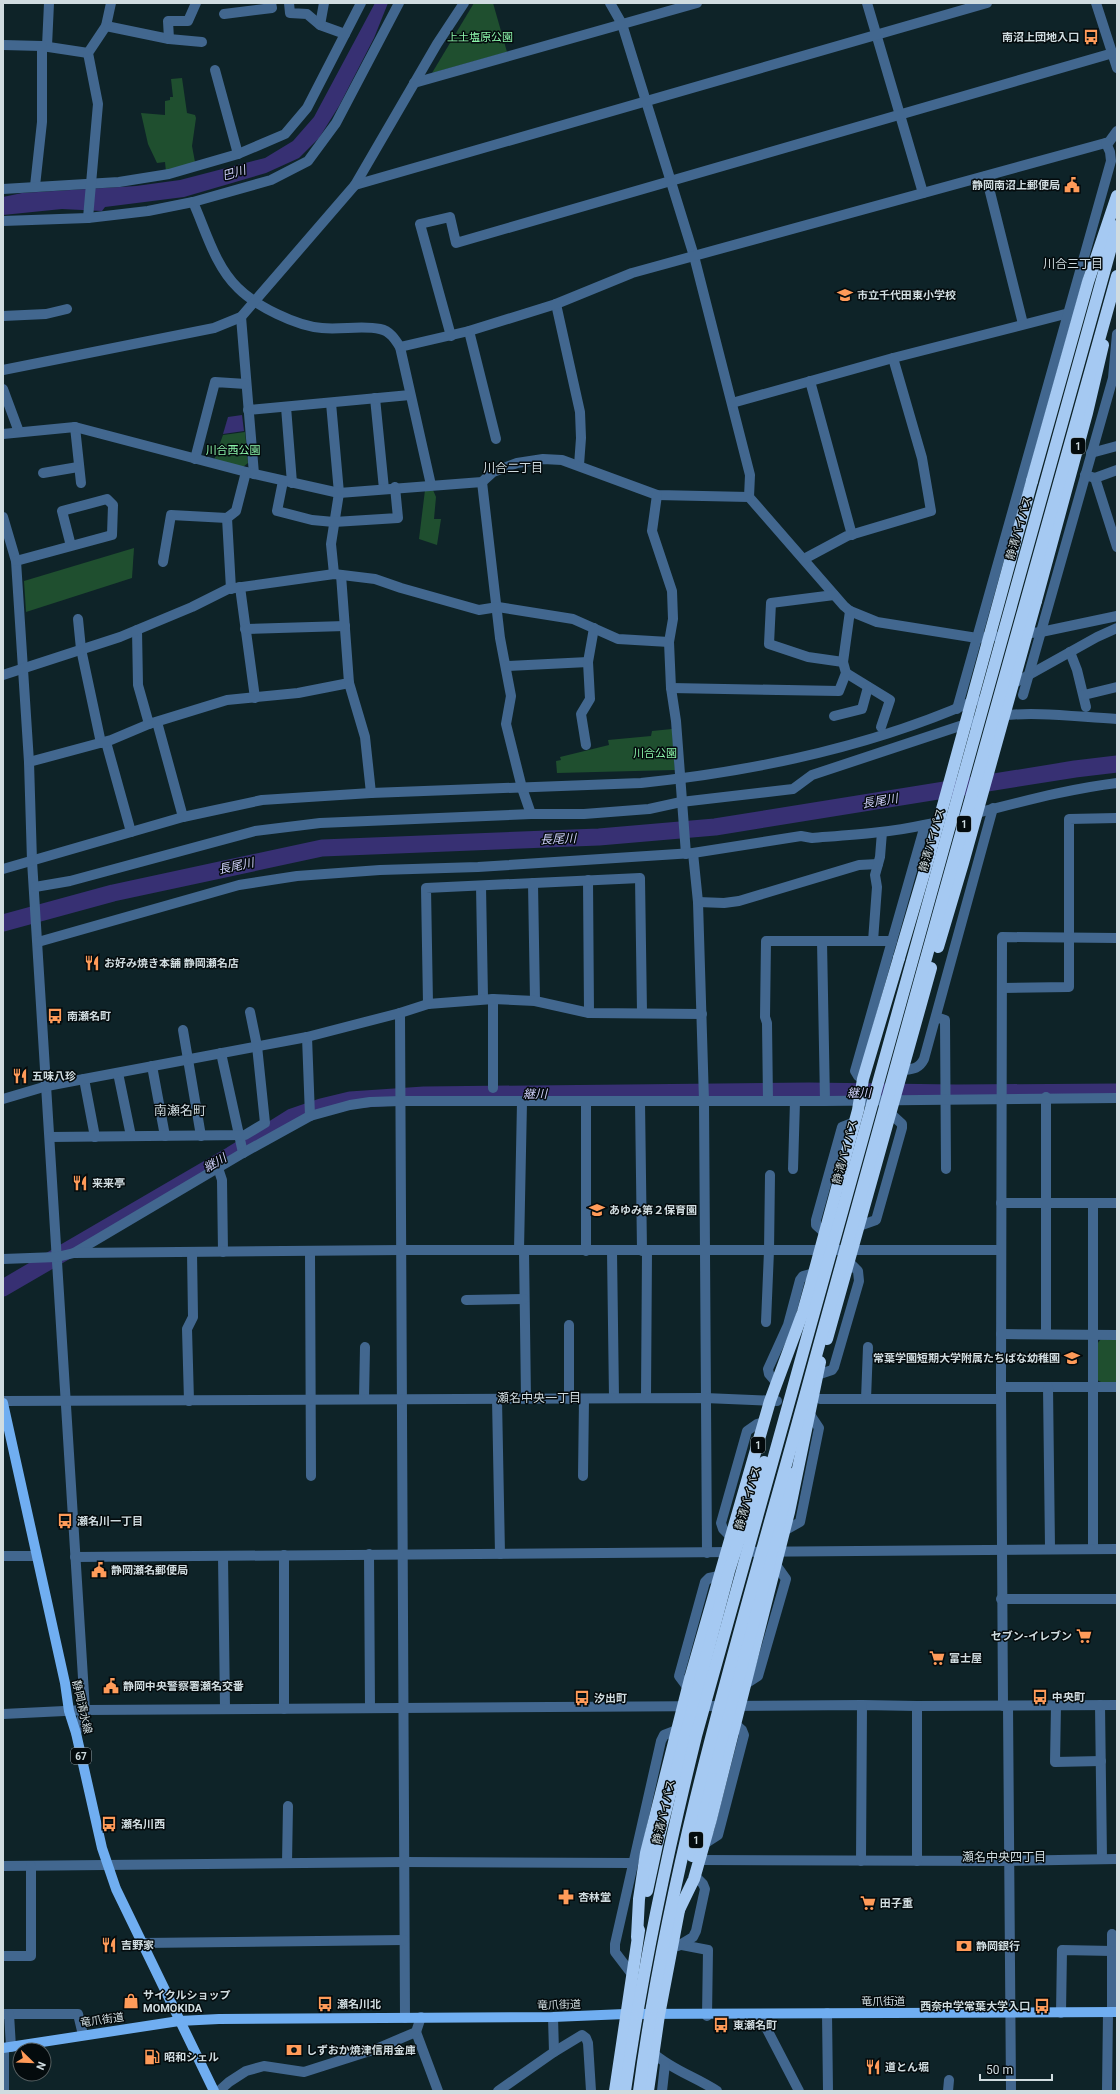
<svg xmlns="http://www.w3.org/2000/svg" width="1120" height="2094" viewBox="0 0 1120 2094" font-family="Roboto,'Noto Sans JP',sans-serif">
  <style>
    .green { fill: #1f4f2f }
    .water { fill: #373073 }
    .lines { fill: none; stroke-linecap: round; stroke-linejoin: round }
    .river { stroke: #373073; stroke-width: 17 }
    .minor { stroke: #42678f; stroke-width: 10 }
    .major { stroke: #70aef1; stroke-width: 10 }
    .highway { stroke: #a5c9f2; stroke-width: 12 }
    .highway-bridge { stroke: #a5c9f2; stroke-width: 12 }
    .labels { text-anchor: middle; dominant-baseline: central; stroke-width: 3; stroke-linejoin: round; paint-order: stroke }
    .shield { fill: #040b0d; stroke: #939da1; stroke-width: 1 }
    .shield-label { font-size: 10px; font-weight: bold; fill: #d0dce0 }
    .park-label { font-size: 11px; fill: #8cf4aa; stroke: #040b0d }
    .poi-label { font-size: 11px; font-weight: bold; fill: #d0dce0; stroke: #040b0d; text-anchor: start }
    .street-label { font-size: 11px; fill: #d0dce0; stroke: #040b0d }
    .water-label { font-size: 12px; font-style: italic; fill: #cfd0f9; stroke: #040b0d }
    .neighbourhood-label { font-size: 12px; fill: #d0dce0; stroke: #040b0d }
    .quarter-label { font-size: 13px; fill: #d0dce0; stroke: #040b0d }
  </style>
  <rect width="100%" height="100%" fill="#0e2328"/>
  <g class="green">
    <polygon points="474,3 493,3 507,52 432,73"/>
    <polygon points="182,78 187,113 195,115 196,118 192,146 195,162 166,172 165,162 157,163 148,144 141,113 165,115 165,101 170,100 170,97 173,97 171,79"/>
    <polygon points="245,432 248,463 243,467 214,460 223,435"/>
    <polygon points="425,490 433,490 436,497 434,519 441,519 437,545 419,539"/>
    <polygon points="134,548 132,578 26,612 24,581"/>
    <polygon points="672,729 675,770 557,773 556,761 561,760 560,757 609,745 608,740 651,736 652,731"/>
    <polygon points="1101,1339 1117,1339 1117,1382 1101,1382 1097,1380 1097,1344"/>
  </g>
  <g class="water">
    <polygon points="375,3 388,3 374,38 339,106 319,138 299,158 266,173 184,197 105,207 102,211 62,209 3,215 3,197 22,193 136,186 180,180 265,158 293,141 314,117"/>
    <polygon points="242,415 244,431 223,434 228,417"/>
  </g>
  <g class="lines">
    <g class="river">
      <polyline points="3,923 113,893 322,848 599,837 715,827 1075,769 1117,764"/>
      <polyline points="3,1288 231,1155 292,1117 321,1107 350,1100 424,1095 809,1091 956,1093 1117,1092"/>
    </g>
    <g class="minor">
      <polyline points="289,3 290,13 307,14 320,25 345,34"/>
      <polyline points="610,3 622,24 694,256 750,475 749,497"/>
      <polyline points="867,3 923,193"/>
      <polyline points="1096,3 1117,68"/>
      <polyline points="224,14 272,8 271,3"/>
      <polyline points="320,25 324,3"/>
      <polyline points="106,26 169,39 202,42"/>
      <polyline points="169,39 168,21 188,21 196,3"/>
      <polyline points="3,45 42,46 88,53"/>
      <polyline points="47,46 49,3"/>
      <polyline points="215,70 238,154"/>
      <polyline points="414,83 697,3"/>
      <polyline points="986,176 1023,324"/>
      <polyline points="355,185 987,3"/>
      <polyline points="35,186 42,122 42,46"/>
      <polyline points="3,189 119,182 169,174 238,154 285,134 307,108 361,3"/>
      <path d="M193,202C206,231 215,266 238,288C256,306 296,326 322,328C341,330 362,325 380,329C390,331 395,339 400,347L431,485"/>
      <polyline points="88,218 98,104 88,53 106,26 111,3"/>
      <polyline points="3,221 88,218 148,211 193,202 271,180 308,161 336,123 399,3"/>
      <polyline points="556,304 580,412 581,438 579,465"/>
      <polyline points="3,316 46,314 67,309"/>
      <polyline points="241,317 254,474"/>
      <polyline points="469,331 496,439"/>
      <polyline points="451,336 420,224 450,217 456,243 1113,53"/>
      <polyline points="400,347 469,331 556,304 632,273 1109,142 1117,131"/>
      <polyline points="3,370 214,328 241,317 355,185 437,44 464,3"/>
      <polyline points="810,381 852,535"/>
      <polyline points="3,389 19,432"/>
      <polyline points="375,398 384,489"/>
      <polyline points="331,403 339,493 331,544 334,574"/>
      <polyline points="732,403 893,358 1069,313"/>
      <polyline points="286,407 292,483"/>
      <polyline points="248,410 410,395"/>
      <polyline points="75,427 81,483"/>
      <polyline points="3,434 75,427 254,474 339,493 482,482 493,472 517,463 543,459 562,460 657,495 749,497 844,606 850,611 877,622 977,638 995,636"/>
      <polyline points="1091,453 1117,446"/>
      <polyline points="195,459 215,382 246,384"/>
      <polyline points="43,473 78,467"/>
      <polyline points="1085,475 1095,478 1117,547"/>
      <polyline points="1095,478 1117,470"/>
      <polyline points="283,481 277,511 312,520 334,522 398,518 395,487"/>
      <polyline points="482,482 500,638 511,696 506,724 522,788 531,814"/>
      <polyline points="657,495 652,531 672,591 673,619 669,642 671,688 676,721 686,854"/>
      <polyline points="3,517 16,561 29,762 32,861 85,1710 76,1733"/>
      <polyline points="227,518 231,589"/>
      <polyline points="804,559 847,536 931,511 922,458 893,358"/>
      <polyline points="16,561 112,535 113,505 107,499 62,511 71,546"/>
      <polyline points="163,562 171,515 227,518 236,511 246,472"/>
      <polyline points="240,587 255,698"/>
      <polyline points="834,595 771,603 769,644 808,657 843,662"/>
      <polyline points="78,619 81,649 101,743"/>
      <polyline points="245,629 345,626"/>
      <polyline points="137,630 138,685 149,724 227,700 298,693 349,683 341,575"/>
      <polyline points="1021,634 1041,632 1117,616"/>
      <polyline points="1070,652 1077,670 1086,707"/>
      <polyline points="506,666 588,662"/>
      <polyline points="846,673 890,700 881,727"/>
      <polyline points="3,675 120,637 192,607 228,589 334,574 375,579 401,588 479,610 498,607 573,619 618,639 669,642"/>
      <polyline points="349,683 365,737 371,793"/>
      <polyline points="1009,686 1097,637 1117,628"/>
      <polyline points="671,688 839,691 846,673 843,662 850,611"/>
      <polyline points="1023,695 1113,378 1117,334"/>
      <polyline points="1084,695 1117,687"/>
      <polyline points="957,709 1111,161 1110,152 1106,143"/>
      <polyline points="834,716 862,709 868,687"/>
      <path d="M997,716C1037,711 1077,717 1117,719"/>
      <polyline points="157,722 183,817"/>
      <polyline points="106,742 131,832"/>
      <polyline points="586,745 581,714 590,699 588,662 594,628"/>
      <polyline points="29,762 111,740 149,724"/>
      <polyline points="693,853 698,902 704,1101 707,1553"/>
      <path d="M3,869L183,817L262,800L371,793L641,783C755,771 871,747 976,700"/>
      <polyline points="588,880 589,1013"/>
      <polyline points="533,883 535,1001"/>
      <polyline points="481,886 483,998"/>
      <polyline points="35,887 70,881 255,831 320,823 531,814 584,814 649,809 681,802 793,789 812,775 972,722"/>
      <polyline points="698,902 724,903 739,901 859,865 878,864"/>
      <polyline points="822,941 825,1101"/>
      <polyline points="873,941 877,887 875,875 880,857 882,832"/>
      <path d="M38,942L239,885L297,876L380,870L478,867L693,853L801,836L812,838C850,835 887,833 924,825C989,812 1051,791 1117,783"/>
      <polyline points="1002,988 1069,987 1069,819 1117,818"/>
      <polyline points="428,1004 426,888 640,878 642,1013"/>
      <polyline points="400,1013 405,2018"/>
      <polyline points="936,1017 945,1020 946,1169"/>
      <polyline points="183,1030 201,1136"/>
      <polyline points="307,1037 310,1116"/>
      <polyline points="221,1053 243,1153"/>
      <polyline points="152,1066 165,1136"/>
      <path d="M903,1070C913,1069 919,1069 924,1059L993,808"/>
      <polyline points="118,1073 131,1136"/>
      <polyline points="84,1079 95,1137"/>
      <polyline points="863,1079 858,1076 855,1071 857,1064 925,825"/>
      <polyline points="493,1088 493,999"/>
      <polyline points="1046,1097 1046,1334"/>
      <polyline points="3,1099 47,1086 307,1037 400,1013 428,1004 493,999 535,1001 589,1013 702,1014"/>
      <polyline points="640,1101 642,1251"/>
      <polyline points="768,1101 767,1023 765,1017 766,941 892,941"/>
      <polyline points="586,1102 586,1251"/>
      <polyline points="50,1137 245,1135 265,1123 257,1046 250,1012"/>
      <polyline points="218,1168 222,1180 223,1252"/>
      <polyline points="793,1169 795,1101"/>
      <polyline points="1001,1203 1117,1203"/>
      <polyline points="859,1226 876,1220 902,1128 902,1124 891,1114"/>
      <polyline points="825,1233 816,1225 816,1220 842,1127 855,1122"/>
      <polyline points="519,1250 522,1102"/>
      <polyline points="524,1250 526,1399"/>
      <polyline points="310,1251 311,1476"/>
      <polyline points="612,1251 614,1398"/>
      <polyline points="74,1253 243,1153 310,1116 350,1105 370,1102 401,1101 825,1101 1117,1098"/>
      <polyline points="3,1259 57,1257 74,1253 402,1250 1001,1250"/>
      <polyline points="466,1300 524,1299"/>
      <polyline points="766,1322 769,1251 770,1175"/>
      <polyline points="569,1325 569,1399"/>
      <polyline points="1001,1334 1117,1335"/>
      <polyline points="817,1375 832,1370 834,1367 859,1281 858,1271 849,1262"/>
      <polyline points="776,1382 769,1374 768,1369 788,1325 800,1280 803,1276 814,1273"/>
      <polyline points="1001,1387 1117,1387"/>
      <polyline points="1048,1387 1050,1548"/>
      <polyline points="646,1398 647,1251"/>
      <polyline points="364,1399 365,1347"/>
      <polyline points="497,1399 500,1554"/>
      <polyline points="820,1399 1001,1399"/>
      <polyline points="866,1399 868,1347"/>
      <polyline points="3,1401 705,1398 777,1401"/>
      <polyline points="189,1401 187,1329 193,1317 192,1252"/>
      <polyline points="583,1476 584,1399"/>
      <polyline points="784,1531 800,1522 819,1428 809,1413"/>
      <polyline points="731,1537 723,1529 721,1523 747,1431 757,1424 764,1422"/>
      <polyline points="1093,1549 1093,1203"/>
      <polyline points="369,1554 370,1708"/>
      <polyline points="3,1556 36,1556"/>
      <polyline points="223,1556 225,1709"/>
      <polyline points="75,1557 1117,1549"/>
      <polyline points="1001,1599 1117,1599"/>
      <polyline points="744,1685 758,1676 786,1579 776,1565"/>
      <polyline points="688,1688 679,1676 705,1582 709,1578 719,1576"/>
      <polyline points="1100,1705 1102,1859"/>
      <polyline points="1003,1706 1001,1387 1002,937 1117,938"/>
      <polyline points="1008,1706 1011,2091"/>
      <polyline points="1056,1706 1055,1762 1101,1761"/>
      <polyline points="284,1709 284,1555"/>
      <polyline points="3,1714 85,1710 862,1705 917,1706 1117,1705"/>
      <polyline points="704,1844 718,1835 744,1735 742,1730 734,1723"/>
      <polyline points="700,1860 1009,1861 1117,1859"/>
      <polyline points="861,1861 862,1705"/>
      <polyline points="917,1861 917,1706"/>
      <polyline points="287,1863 288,1806"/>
      <polyline points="3,1866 404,1862 632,1863"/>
      <polyline points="1112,1934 1112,2012"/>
      <polyline points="142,1943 404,1940"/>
      <polyline points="682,1945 708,1950 707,2016"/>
      <polyline points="678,1946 693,1937 696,1931 705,1889 703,1884 695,1876"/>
      <polyline points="3,1956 31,1956 31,1866"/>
      <polyline points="631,1973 615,1952 615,1944 661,1741 664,1735 677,1730"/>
      <polyline points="827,2013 828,2091"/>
      <polyline points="1061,2013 1062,1950 1112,1951"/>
      <polyline points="3,2014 78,2014 83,2035"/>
      <polyline points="9,2014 11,2047"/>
      <polyline points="759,2014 799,2091"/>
      <polyline points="416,2032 438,2091"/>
      <polyline points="554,2052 582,2035 586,2038 588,2043 591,2091"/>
      <path d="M653,2053C672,2070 696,2077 717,2091"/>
      <polyline points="4,2091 4,2048"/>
      <polyline points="219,2091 229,2082 246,2071 264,2066 304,2072 376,2049 416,2032 421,2017"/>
      <polyline points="498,2091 554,2052 553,2017"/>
      <polyline points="662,2091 665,2064"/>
      <polyline points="948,2091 949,2080"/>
      <polyline points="1107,2091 1108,2012"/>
    </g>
    <g class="major">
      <polyline points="3,1403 65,1683 69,1711 76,1733 102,1848 116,1889 214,2091"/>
      <polyline points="3,2048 179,2021 219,2019 553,2017 625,2014 1117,2012"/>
    </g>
    <g class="highway">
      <polyline points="1032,481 1088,282 1117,196"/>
      <polyline points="1036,601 1087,413 1103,345"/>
      <polyline points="827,1339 931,968"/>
      <polyline points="692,1856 714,1768"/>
      <polyline points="647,1891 658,1840"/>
      <polyline points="678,1912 694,1879 711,1819 789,1512 820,1362"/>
      <polyline points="637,1937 639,1899 646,1853 690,1679 770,1401 803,1312 814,1273 858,1110 863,1079 899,958"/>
      <polyline points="615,2091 639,1930"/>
      <polyline points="648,2091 659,2015 680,1905"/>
    </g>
    <g class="highway-bridge">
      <polyline points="938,947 963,863 1036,601"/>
      <polyline points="899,958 930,853 1032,481"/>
      <polyline points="714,1768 764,1584 791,1474"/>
      <polyline points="658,1840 729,1571 764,1462"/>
      <path d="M625,2091C642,1971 667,1854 696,1736L1117,226"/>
      <path d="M639,2091C672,1844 748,1607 813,1367C913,1003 1015,639 1117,276"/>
    </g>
  </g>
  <defs>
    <symbol id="bus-bare" viewBox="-9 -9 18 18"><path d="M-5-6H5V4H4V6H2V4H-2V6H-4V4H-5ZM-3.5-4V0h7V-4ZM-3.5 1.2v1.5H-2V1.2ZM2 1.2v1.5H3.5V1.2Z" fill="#ff9b59" stroke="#040b0d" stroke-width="2.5" paint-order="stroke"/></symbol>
    <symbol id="civic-bare" viewBox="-9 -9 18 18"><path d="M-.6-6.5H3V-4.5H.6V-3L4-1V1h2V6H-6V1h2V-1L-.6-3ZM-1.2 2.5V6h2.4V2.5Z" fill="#ff9b59" stroke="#040b0d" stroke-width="2.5" paint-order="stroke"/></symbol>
    <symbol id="school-bare" viewBox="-9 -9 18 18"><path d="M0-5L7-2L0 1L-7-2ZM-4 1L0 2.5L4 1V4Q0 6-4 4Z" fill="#ff9b59" stroke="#040b0d" stroke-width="2.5" paint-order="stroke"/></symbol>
    <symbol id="restaurant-bare" viewBox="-9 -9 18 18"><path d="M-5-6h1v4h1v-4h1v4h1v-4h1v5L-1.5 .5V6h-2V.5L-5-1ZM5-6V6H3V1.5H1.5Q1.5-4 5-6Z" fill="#ff9b59" stroke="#040b0d" stroke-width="2.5" paint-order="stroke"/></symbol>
    <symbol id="supermarket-bare" viewBox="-9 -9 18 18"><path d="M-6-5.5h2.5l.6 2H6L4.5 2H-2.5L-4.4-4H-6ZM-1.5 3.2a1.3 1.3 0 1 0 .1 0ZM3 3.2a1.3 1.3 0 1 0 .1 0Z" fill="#ff9b59" stroke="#040b0d" stroke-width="2.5" paint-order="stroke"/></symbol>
    <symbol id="pharmacy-bare" viewBox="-9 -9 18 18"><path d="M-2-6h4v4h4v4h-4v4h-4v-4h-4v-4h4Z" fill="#ff9b59" stroke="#040b0d" stroke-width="2.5" paint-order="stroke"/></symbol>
    <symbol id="bank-bare" viewBox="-9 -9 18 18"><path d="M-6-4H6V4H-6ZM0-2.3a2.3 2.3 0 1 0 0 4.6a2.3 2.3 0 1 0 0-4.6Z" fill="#ff9b59" stroke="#040b0d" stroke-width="2.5" paint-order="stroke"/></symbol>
    <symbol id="shop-bare" viewBox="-9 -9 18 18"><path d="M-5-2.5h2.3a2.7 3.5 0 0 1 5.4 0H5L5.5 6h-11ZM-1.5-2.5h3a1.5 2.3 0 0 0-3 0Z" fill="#ff9b59" stroke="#040b0d" stroke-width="2.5" paint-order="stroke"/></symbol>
    <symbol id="fuel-bare" viewBox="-9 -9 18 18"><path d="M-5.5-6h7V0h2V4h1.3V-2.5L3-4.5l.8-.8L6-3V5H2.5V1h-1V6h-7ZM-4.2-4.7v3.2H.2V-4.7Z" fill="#ff9b59" stroke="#040b0d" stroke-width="2.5" paint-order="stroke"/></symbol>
  </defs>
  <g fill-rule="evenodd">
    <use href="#bus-bare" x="1080" y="26" width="22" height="22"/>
    <use href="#civic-bare" x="1061" y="174" width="22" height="22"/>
    <use href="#school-bare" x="834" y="284" width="22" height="22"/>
    <use href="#restaurant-bare" x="81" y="952" width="22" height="22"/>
    <use href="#bus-bare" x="44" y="1005" width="22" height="22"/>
    <use href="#restaurant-bare" x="9" y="1065" width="22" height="22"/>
    <use href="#restaurant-bare" x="69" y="1172" width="22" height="22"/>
    <use href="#school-bare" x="586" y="1199" width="22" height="22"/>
    <use href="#school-bare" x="1061" y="1347" width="22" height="22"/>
    <use href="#bus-bare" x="54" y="1510" width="22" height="22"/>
    <use href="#civic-bare" x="88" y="1559" width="22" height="22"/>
    <use href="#supermarket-bare" x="1073" y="1625" width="22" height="22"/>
    <use href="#supermarket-bare" x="926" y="1647" width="22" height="22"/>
    <use href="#civic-bare" x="100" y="1675" width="22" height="22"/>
    <use href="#bus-bare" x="1029" y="1686" width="22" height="22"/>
    <use href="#bus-bare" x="571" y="1687" width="22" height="22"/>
    <use href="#bus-bare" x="98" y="1813" width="22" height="22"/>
    <use href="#pharmacy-bare" x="555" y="1886" width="22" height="22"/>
    <use href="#supermarket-bare" x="857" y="1892" width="22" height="22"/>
    <use href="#restaurant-bare" x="98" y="1934" width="22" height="22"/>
    <use href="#bank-bare" x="953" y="1935" width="22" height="22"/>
    <use href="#shop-bare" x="120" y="1990" width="22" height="22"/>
    <use href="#bus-bare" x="314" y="1993" width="22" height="22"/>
    <use href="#bus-bare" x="1031" y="1995" width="22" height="22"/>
    <use href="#bus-bare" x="710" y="2014" width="22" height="22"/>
    <use href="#bank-bare" x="283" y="2039" width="22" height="22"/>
    <use href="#fuel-bare" x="141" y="2046" width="22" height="22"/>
    <use href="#restaurant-bare" x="862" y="2056" width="22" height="22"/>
  </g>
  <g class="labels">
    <g class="shield">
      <rect x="1071" y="438" width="14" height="16" rx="3"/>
      <rect x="957" y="816" width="14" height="16" rx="3"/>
      <rect x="751" y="1437" width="14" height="16" rx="3"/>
      <rect x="71" y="1748" width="20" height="16" rx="3"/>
      <rect x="689" y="1832" width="14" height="16" rx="3"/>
    </g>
    <g class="shield-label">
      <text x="1078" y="446">1</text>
      <text x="964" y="824">1</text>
      <text x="758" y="1445">1</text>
      <text x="81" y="1756">67</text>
      <text x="696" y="1840">1</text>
    </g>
    <g class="park-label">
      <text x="480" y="37">上土塩原公園</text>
      <text x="233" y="450">川合西公園</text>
      <text x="655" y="753">川合公園</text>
    </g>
    <g class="poi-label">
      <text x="1079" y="37" text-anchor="end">南沼上団地入口</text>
      <text x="1060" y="185" text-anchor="end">静岡南沼上郵便局</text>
      <text x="857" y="295">市立千代田東小学校</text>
      <text x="104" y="963">お好み焼き本舗 静岡瀬名店</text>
      <text x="67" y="1016">南瀬名町</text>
      <text x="32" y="1076">五味八珍</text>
      <text x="92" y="1183">来来亭</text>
      <text x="609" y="1210">あゆみ第２保育園</text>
      <text x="1060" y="1358" text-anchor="end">常葉学園短期大学附属たちばな幼稚園</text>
      <text x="77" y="1521">瀬名川一丁目</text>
      <text x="111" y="1570">静岡瀬名郵便局</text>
      <text x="1072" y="1636" text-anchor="end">セブン-イレブン</text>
      <text x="949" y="1658">富士屋</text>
      <text x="123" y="1686">静岡中央警察署瀬名交番</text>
      <text x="1052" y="1697">中央町</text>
      <text x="594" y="1698">汐出町</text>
      <text x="121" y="1824">瀬名川西</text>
      <text x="578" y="1897">杏林堂</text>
      <text x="880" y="1903">田子重</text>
      <text x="121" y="1945">吉野家</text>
      <text x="976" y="1946">静岡銀行</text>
      <text x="143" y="1995">サイクルショップ<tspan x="143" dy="13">MOMOKIDA</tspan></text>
      <text x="337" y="2004">瀬名川北</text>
      <text x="1030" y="2006" text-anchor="end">西奈中学常葉大学入口</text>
      <text x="733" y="2025">東瀬名町</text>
      <text x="306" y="2050">しずおか焼津信用金庫</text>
      <text x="164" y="2057">昭和シェル</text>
      <text x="885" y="2067">道とん堀</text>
    </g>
    <g class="street-label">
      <text transform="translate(1019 528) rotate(-74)">静清バイパス</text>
      <text transform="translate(932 840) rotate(-74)">静清バイパス</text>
      <text transform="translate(845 1152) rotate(-75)">静清バイパス</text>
      <text transform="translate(748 1498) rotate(-74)">静清バイパス</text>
      <text transform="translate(82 1707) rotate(77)">静岡清水線</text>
      <text transform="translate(664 1812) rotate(-77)">静清バイパス</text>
      <text x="883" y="2001">竜爪街道</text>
      <text transform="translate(559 2005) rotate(-1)">竜爪街道</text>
      <text transform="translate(102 2020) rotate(-8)">竜爪街道</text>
    </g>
    <g class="water-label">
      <text transform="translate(234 173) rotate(-16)">巴川</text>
      <text transform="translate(880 801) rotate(-9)">長尾川</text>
      <text transform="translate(558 839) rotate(-2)">長尾川</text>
      <text transform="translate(236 866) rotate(-12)">長尾川</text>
      <text x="859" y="1093">継川</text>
      <text x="535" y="1094">継川</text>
      <text transform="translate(215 1163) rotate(-31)">継川</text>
    </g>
    <g class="neighbourhood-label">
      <text x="1073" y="264">川合三丁目</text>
      <text x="513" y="468">川合二丁目</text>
      <text x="539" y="1398">瀬名中央一丁目</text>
      <text x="1004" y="1857">瀬名中央四丁目</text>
    </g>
    <g class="quarter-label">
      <text x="180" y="1110">南瀬名町</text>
    </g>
  </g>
  <rect width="1120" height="2094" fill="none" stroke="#d0dce0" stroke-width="8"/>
  <g transform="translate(32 2062) rotate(113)"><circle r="19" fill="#040b0d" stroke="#565f61"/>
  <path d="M0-3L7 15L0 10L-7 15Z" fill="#ff9b59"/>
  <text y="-6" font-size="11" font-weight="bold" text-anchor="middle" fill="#d0dce0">N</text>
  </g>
  <path d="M980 2074v6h72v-6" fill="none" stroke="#d0dce0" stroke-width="2"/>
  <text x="986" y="2074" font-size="12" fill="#d0dce0" stroke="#040b0d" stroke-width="3" paint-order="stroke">50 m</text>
</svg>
